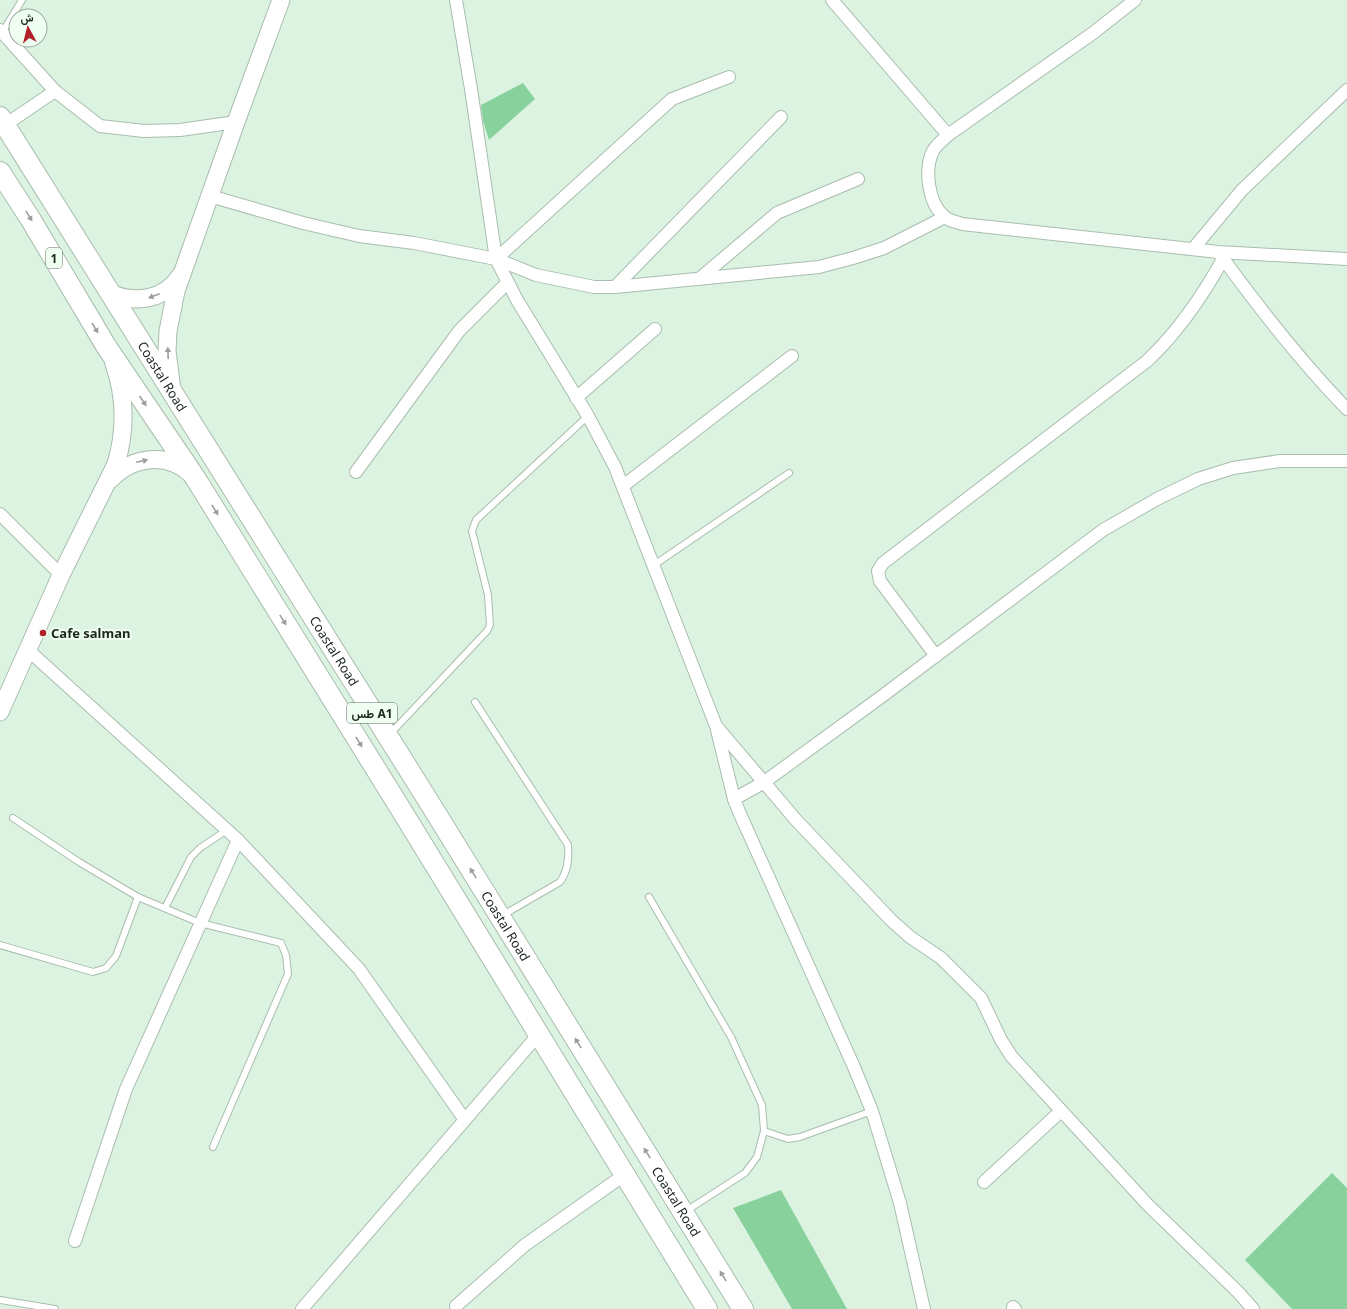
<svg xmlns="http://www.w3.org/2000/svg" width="1347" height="1309" viewBox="0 0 1347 1309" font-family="'Noto Sans',Vazirmatn,sans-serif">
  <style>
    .building { fill: #88d19d }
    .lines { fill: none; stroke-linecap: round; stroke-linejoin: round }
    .service-casing { stroke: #a9bdad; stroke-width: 8 }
    .minor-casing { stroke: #a9bdad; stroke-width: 14 }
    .secondary-casing { stroke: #a9bdad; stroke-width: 19 }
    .trunk-casing { stroke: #a9bdad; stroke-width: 22 }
    .service { stroke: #fff; stroke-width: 6 }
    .minor { stroke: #fff; stroke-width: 12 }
    .secondary { stroke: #fff; stroke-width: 17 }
    .trunk { stroke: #fff; stroke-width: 20 }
    .oneway { fill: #9b9e9c }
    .poi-dot { fill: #b11f29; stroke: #eefff1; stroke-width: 1.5 }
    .labels { text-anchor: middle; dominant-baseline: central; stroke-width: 4; stroke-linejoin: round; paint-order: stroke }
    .shield { fill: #eefff1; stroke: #5e6860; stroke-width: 1 }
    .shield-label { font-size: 12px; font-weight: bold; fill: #202822 }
    .street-label { font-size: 13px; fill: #202822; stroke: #eefff1 }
    .poi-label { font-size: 13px; font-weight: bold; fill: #202822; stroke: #eefff1; text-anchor: start }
  </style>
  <rect width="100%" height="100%" fill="#ddf3e2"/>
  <g class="building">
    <polygon points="523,83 535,99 489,140 483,121 481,105"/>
    <polygon points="1332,1173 1347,1188 1347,1309 1292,1309 1245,1260"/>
    <polygon points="781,1190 847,1309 792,1309 733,1208"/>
  </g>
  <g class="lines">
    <defs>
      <g id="service">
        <polyline points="2,33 22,0"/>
        <polyline points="654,565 789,473"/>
        <path d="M475,702L568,845C569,859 568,871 560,882L503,915"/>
        <polyline points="390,734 487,631 490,625 488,595 472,531 476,520 588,416"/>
        <polyline points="13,818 79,862 138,897 200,923 281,943 286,955 288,974 213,1147"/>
        <polyline points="649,897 731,1037 762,1105 764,1131 757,1157 745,1173 686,1211"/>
        <polyline points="165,908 191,857 200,848 227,830"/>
        <polyline points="0,945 93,972 106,968 116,956 138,897"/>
        <polyline points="764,1131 788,1139 800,1137 872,1111"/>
        <polyline points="0,1300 55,1309"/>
      </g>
      <g id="minor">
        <polyline points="456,0 471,89 496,259 517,300 588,416 615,467 716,726 796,820 891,920 910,937 941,958 981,998 1001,1040 1012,1057 1148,1205 1238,1292 1253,1309"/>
        <polyline points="832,0 948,135"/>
        <path d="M1135,0L1093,33L948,135C943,140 936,145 933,151C924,169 928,204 945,217C949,221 957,222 962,224L1218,252L1347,259"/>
        <polyline points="0,30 55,91 100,126 144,131 180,130 236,122"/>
        <polyline points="5,125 55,91"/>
        <polyline points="210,196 303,223 359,236 414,243 496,259 536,275 594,287 615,287 819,267 853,258 884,248 945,217"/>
        <polyline points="1193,249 1242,190 1347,90"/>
        <path d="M1219,253C1259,308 1300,361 1347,409"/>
        <polyline points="496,259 672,99 729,77"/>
        <polyline points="699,279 777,213 858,179"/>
        <polyline points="615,287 781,117"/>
        <polyline points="576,398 655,329"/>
        <polyline points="356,472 459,331 507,283"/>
        <polyline points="623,486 792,356"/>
        <polyline points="0,514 61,575"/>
        <polyline points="28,650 238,840 359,969 465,1120"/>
        <path d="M936,656L880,581L878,571L883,563L1147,361C1178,332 1202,297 1223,259"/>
        <polyline points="717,730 734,799 740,814 854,1067 872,1111 900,1203 924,1309"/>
        <polyline points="734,799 763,783 881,697 1103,530 1157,499 1198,479 1233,468 1280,461 1347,461"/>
        <polyline points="984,1182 1061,1111"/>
        <polyline points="75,1241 126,1089 238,840"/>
        <polyline points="456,1306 525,1245 624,1175"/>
        <polyline points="1013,1307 1015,1309"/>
        <polyline points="302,1309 538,1035"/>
      </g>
      <g id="secondary">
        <path d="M110,293C136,304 164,300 180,276"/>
        <polyline points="172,390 167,351 168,331 176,291 236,122 281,0"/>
        <path d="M111,479C133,456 168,452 192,475"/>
        <path d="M0,712L61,575L116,464C126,430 126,398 114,364"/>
      </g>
      <g id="trunk">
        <path id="s1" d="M0,117L429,802L743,1309"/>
        <polyline points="0,172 31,220 106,346 196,479 405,816 707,1309"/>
      </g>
    </defs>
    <use href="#service" class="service-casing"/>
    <use href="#minor" class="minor-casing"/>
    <use href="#secondary" class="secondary-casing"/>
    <use href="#trunk" class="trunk-casing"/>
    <use href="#service" class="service"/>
    <use href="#minor" class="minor"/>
    <use href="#secondary" class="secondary"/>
    <use href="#trunk" class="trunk"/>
  </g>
  <defs><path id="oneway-solid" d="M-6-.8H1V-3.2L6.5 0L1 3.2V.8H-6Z"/></defs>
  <g class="oneway">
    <use href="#oneway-solid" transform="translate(29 216) rotate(58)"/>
    <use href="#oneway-solid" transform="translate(154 296) rotate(159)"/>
    <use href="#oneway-solid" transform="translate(95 328) rotate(59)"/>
    <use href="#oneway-solid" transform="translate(168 353) rotate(-92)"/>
    <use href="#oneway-solid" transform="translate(143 401) rotate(56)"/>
    <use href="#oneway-solid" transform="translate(142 461) rotate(-12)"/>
    <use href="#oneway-solid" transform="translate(215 510) rotate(58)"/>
    <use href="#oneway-solid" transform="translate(283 620) rotate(58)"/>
    <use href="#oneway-solid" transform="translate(359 742) rotate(58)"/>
    <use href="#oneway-solid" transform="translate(473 873) rotate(-122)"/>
    <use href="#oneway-solid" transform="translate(578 1043) rotate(-122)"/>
    <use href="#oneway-solid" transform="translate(647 1153) rotate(-122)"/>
    <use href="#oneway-solid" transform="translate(723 1276) rotate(-121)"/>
  </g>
  <circle class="poi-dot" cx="43" cy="633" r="4"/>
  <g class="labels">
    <g class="shield">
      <rect x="46" y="248" width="16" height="20" rx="3"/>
      <rect x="347" y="703" width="50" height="20" rx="3"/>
    </g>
    <g class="shield-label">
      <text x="54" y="258">1</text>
      <text x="372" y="713">طس A1</text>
    </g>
    <g class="street-label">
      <text stroke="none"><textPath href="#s1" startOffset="306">Coastal Road</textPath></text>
      <text stroke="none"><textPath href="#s1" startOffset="630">Coastal Road</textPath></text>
      <text stroke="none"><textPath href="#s1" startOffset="954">Coastal Road</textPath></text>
      <text stroke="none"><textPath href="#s1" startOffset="1278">Coastal Road</textPath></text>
    </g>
    <g class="poi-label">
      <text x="51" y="633">Cafe salman</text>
    </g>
  </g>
  <g transform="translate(28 28) rotate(353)"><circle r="19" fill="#eefff1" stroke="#9ca99e"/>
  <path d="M0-3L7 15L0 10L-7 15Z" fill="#b11f29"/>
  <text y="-6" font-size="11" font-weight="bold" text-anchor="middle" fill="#202822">ش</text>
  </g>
</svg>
